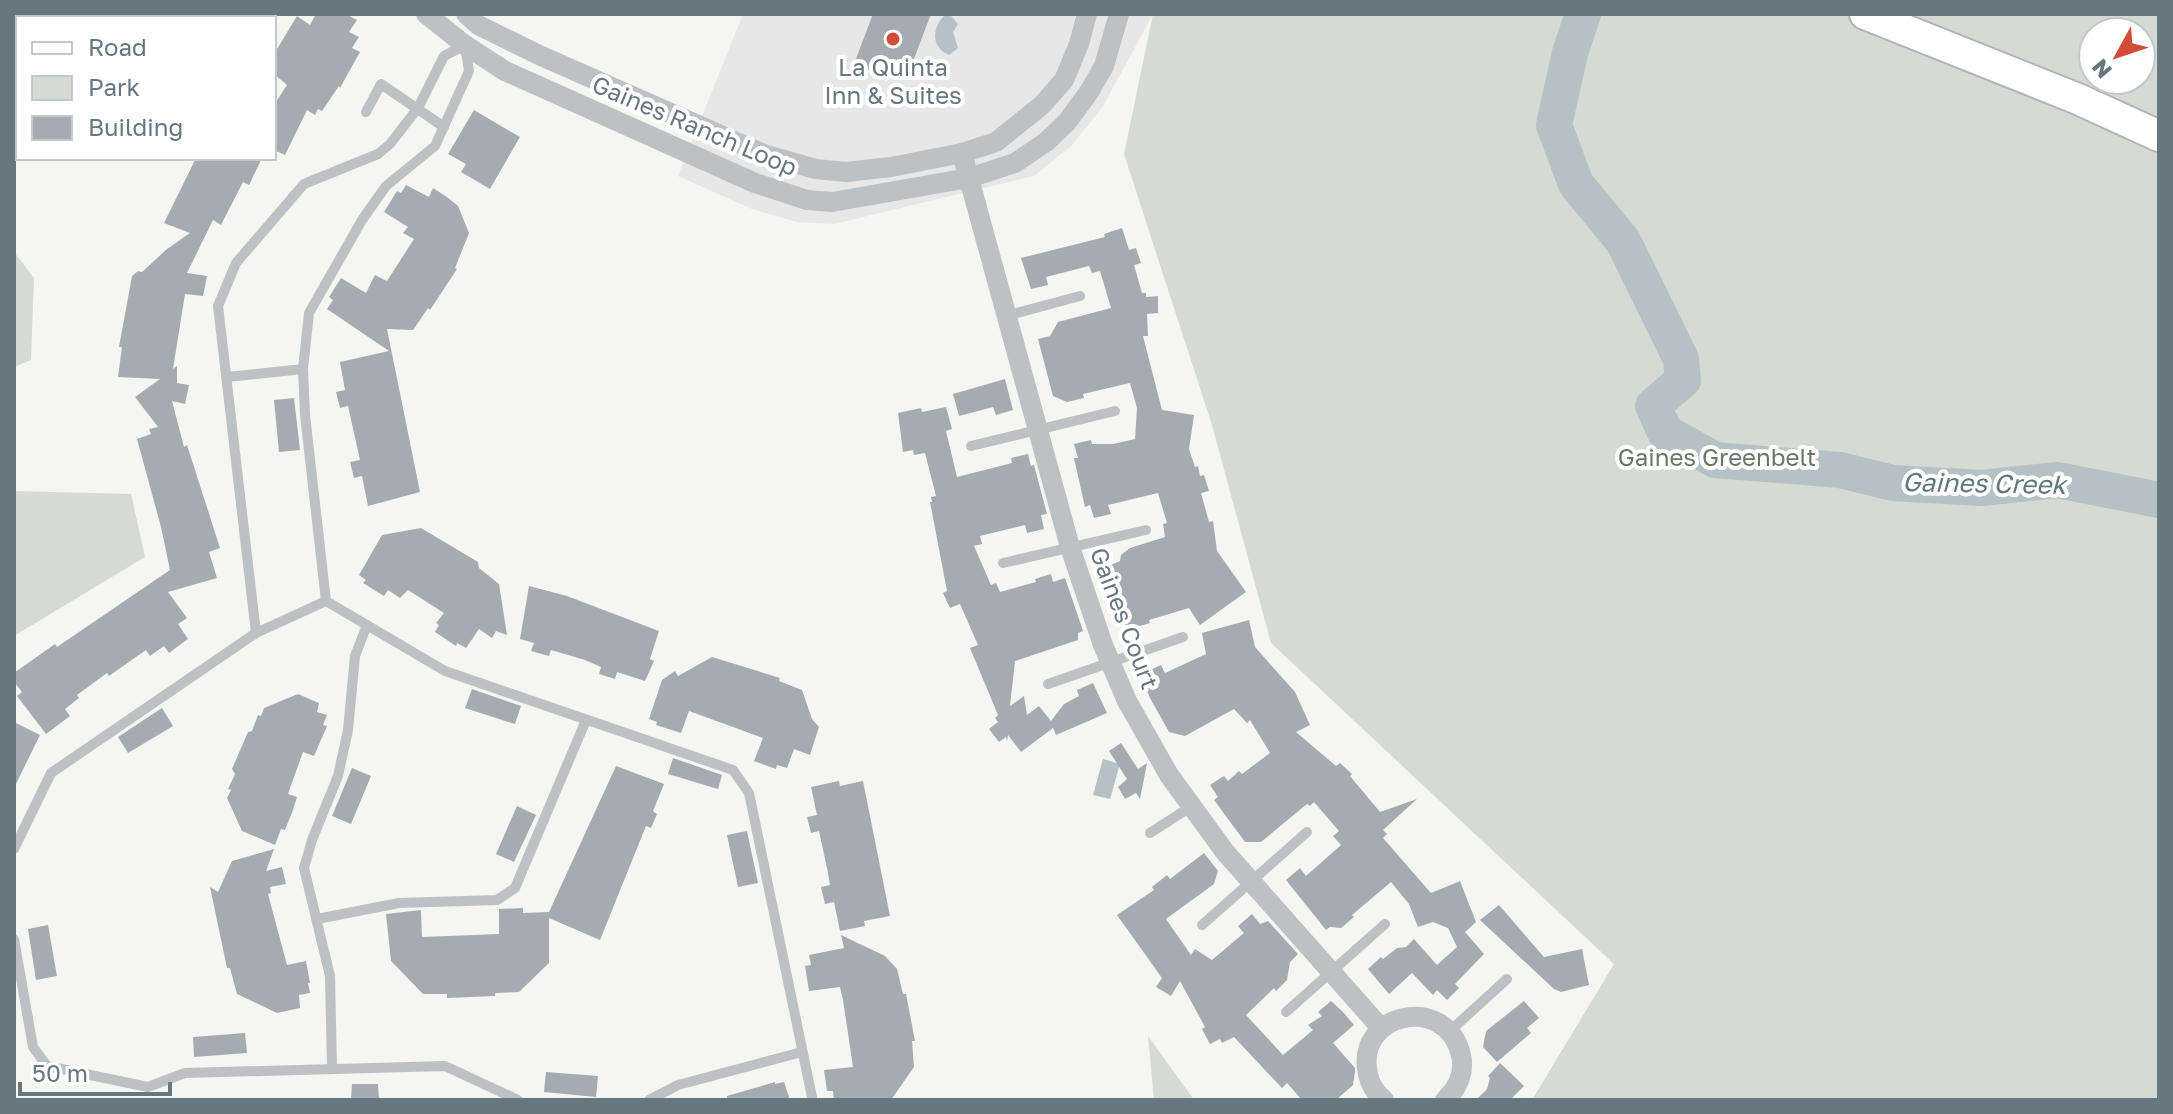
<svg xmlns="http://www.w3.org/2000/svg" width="2173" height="1114" viewBox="0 0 2173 1114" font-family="'Golos Text',sans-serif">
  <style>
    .built { fill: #e6e7e6 }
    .green { fill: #d5dad2; fill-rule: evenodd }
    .water { fill: #b5c1c4 }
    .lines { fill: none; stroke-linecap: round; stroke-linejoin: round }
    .river { stroke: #b5c1c4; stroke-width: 36 }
    .building { fill: #a5acb1 }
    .secondary-casing { stroke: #afb5b8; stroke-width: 34 }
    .lane { stroke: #bdc1c4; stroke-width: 10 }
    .street { stroke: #bdc1c4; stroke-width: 20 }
    .secondary { stroke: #fff; stroke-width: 30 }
    .poi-dot { fill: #d04d37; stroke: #fff; stroke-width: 3 }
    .labels { text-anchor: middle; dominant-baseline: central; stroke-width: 8; stroke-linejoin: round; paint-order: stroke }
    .poi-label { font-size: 24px; fill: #677780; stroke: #fff }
    .street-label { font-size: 24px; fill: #677780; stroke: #fff }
    .park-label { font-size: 24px; fill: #6b7866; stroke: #fff }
    .water-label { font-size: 26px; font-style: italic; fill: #63787d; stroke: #fff }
  </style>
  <rect width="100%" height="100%" fill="#f5f5f2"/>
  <polygon class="built" points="743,14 1153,14 1102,108 1071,146 1034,176 834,224 797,222 752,209 678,176"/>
  <g class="green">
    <polygon points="14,14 161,14 148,18 18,18 18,70 14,75"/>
    <path d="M1153,14H2159V1100H1532L1614,964L1271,643L1212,425L1124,154ZM2093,32H2141V80H2093Z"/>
    <polygon points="14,252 34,278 31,360 14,367"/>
    <polygon points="14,491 131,494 145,557 14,636"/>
    <polygon points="1148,1036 1194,1100 1154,1100"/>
  </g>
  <g class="water">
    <path d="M944,16H951L958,24L953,32L958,48L949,55C932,48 931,29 944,16Z"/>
    <polygon points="1103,759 1120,764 1110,799 1093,795"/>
  </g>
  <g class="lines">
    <polyline class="river" points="1583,14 1570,53 1554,125 1576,184 1623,241 1681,359 1683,380 1653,406 1665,432 1715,460 1840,470 1893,483 1982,488 2057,480 2159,500"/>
  </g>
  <g class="building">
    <polygon points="316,14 346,14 357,20 349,32 359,37 352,48 360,52 340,88 339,86 322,111 318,109 315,115 307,110 285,155 274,150 274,105 287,85 274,74 274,54 297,16 310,25"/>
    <polygon points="873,14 931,14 907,77 889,70 886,76 854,64"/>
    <polygon points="474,110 520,137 490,189 461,172 466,164 448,154"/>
    <polygon points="196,158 262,158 249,185 243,182 221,225 213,220 187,273 207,276 203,296 185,294 173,369 177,366 177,383 189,385 185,404 172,401 184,447 187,445 220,548 209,552 217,578 168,592 187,618 178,624 188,639 169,653 164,646 150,656 146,650 109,676 107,673 77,695 79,698 65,709 70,716 46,734 17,696 22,692 14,682 14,673 55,644 57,647 170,570 161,527 137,439 151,434 149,429 158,427 135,397 160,379 118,377 122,347 119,347 132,276 138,271 142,272 167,249 190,233 164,223"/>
    <polygon points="406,185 429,197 433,188 447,197 458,206 469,233 455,268 457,269 430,310 428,308 413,330 387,329 420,492 368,506 362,476 354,478 350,462 360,460 348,406 340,408 336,392 345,390 340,362 389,351 327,309 333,300 329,297 341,278 366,293 375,275 387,281 414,239 403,233 408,227 384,212 397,191 401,193"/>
    <polygon points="1122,228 1129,250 1136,248 1141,263 1134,265 1142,293 1146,293 1146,297 1158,296 1158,313 1147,314 1148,336 1143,336 1162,410 1194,415 1189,449 1195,467 1198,466 1200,476 1204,475 1209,491 1201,493 1209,522 1213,521 1217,551 1246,592 1200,625 1189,608 1149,620 1150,623 1133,628 1124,624 1120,625 1117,620 1104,568 1120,561 1121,555 1130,548 1165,537 1163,524 1167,523 1158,493 1108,505 1111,514 1094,518 1090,505 1085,507 1074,458 1078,458 1074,444 1091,440 1092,444 1113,444 1135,439 1137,408 1130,383 1083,394 1084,398 1067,402 1053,396 1038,339 1050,336 1058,322 1111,308 1100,271 1092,273 1089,266 1046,277 1048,285 1031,289 1021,258 1105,237 1104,234"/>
    <polygon points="1005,379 1013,410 996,415 993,407 959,416 953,394"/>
    <polygon points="294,398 300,450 279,452 274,400"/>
    <polygon points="946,407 952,429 946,431 957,477 1012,463 1011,458 1028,454 1031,466 1034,465 1047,514 1041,515 1044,529 1027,533 1025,525 980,536 982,544 974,546 991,585 996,583 1000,592 1036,582 1035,579 1051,574 1053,582 1065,578 1083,631 1078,633 1078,640 1015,661 1010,706 1024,696 1027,715 1039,706 1051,721 1064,704 1079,696 1077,690 1093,683 1107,713 1056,735 1053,728 1021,752 1008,735 1007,741 1006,737 999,742 989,729 998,722 995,718 998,715 970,648 978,645 960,604 950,608 943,593 947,591 930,502 932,502 931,497 936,496 925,453 914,455 913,450 903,452 898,413 921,408 922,412"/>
    <polygon points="421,528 478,562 479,568 499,584 507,635 496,631 492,638 479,629 466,648 457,643 456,646 435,632 439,625 436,623 444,613 408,590 400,598 388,590 384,596 363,583 366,580 359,575 382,535"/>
    <polygon points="529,586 567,596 659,631 650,659 654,661 645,681 617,672 615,679 599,674 601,667 585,660 551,650 549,656 531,651 534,643 520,639"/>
    <polygon points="1249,620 1255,647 1295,692 1310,725 1296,732 1336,766 1340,763 1352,774 1350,776 1380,812 1417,799 1383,830 1387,834 1383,838 1431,893 1460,881 1476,922 1465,932 1484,954 1455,984 1459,988 1447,1000 1437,990 1433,995 1412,973 1389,994 1368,969 1381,957 1383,959 1397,948 1406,947 1414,939 1437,965 1457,947 1448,928 1433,922 1418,927 1409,904 1391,882 1352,915 1354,917 1341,928 1330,927 1326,930 1286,880 1300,868 1306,876 1341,845 1333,836 1339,831 1314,802 1310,806 1307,804 1261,842 1245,842 1214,800 1218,797 1210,785 1224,776 1228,781 1239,771 1242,774 1270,753 1250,720 1247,723 1234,709 1185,736 1169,732 1150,698 1145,686 1151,683 1146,672 1161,665 1165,673 1206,654 1202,633"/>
    <polygon points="712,657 780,678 779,681 802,690 812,719 819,727 810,755 794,749 787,768 777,765 776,769 754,761 763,738 689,711 681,733 656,725 657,722 649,719 662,680 675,671 678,676"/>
    <polygon points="472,689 521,706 515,724 465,708"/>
    <polygon points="298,694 319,703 317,712 327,715 323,725 327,726 314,756 303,752 288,794 297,797 293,810 285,830 281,829 275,845 242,831 227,798 231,790 228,789 235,774 232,769 248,732 252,731 258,715 261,716 264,708"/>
    <polygon points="162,708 173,726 128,753 118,737"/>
    <polygon points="14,722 40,735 14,788"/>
    <polygon points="1121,743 1138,769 1147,763 1140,799 1136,793 1125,799 1118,787 1127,779 1109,751"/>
    <polygon points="673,758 722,775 718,789 668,774"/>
    <polygon points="616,766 664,784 653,811 657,814 651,828 646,826 600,940 549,918 549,963 519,992 495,993 495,996 447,998 447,994 423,994 391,961 386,914 421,910 422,937 499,934 499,909 523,908 523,913 549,912"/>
    <polygon points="352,768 371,776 351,824 332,816"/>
    <polygon points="839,781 840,786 863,781 890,916 864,921 865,926 840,931 834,902 825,904 821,887 830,885 827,868 819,831 811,833 807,817 817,815 811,787"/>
    <polygon points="517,806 536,815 514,862 496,854"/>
    <polygon points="747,831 758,883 738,887 727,835"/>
    <polygon points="274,849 266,871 282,867 286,884 270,887 271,893 268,894 287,965 306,961 310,983 308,983 310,993 299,995 300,1008 277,1013 237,994 230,968 227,968 210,887 218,892 232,861"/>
    <polygon points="1204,853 1218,871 1214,884 1166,919 1191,955 1195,949 1212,960 1244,933 1238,926 1252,914 1260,924 1268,921 1298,954 1290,962 1287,980 1276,991 1274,988 1246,1015 1283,1055 1313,1030 1308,1025 1322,1016 1318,1012 1331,1001 1342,1011 1354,1025 1333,1043 1355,1068 1355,1072 1353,1085 1336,1100 1302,1100 1287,1083 1282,1088 1234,1037 1222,1043 1220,1039 1210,1044 1202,1029 1205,1027 1180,981 1171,996 1156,987 1162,978 1117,915 1154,890 1152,887 1167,875 1170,879"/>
    <polygon points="1499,905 1544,957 1582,949 1589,985 1561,992 1554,989 1480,920"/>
    <polygon points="48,925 57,976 36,980 28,929"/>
    <polygon points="841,935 885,956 897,969 903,994 906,994 915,1041 912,1041 914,1067 891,1100 834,1100 833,1091 827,1091 824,1070 853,1067 843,1000 840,987 809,991 805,966 811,965 809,955 844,948"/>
    <polygon points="1524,1001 1539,1018 1527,1028 1531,1033 1497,1062 1483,1047 1486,1031"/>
    <polygon points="245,1033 247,1053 194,1057 193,1037"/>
    <polygon points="1500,1063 1524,1086 1510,1100 1476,1100 1487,1089 1490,1078 1488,1076"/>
    <polygon points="546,1072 598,1076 596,1097 544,1092"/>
    <polygon points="775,1082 775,1084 784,1082 790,1100 727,1100 727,1096"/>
    <polygon points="352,1084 378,1084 379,1100 351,1100"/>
  </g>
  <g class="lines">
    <defs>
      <polyline id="secondary" points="1865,14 2078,99 2159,136"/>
    </defs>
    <use href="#secondary" class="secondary-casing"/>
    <g class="lane">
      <polyline points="366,112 381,84 444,127"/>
      <polyline points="1006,316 1080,296"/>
      <polyline points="227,377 303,369"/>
      <polyline points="971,446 1115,411"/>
      <polyline points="1003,563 1146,530"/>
      <polyline points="326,601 445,671 733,770 749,793 812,1097"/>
      <polyline points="256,633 218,306 236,263 304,184 378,154 390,144 418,108 444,56 465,45 469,71 435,146 386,186 362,220 309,313 303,369 305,415 326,601"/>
      <polyline points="1048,684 1183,637"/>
      <polyline points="1150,833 1192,806"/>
      <polyline points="14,849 51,773 256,633 326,601"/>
      <polyline points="317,919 399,903 497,900 515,888 586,720"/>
      <polyline points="1202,925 1307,832"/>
      <polyline points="14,939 33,1047 47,1066 148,1087 185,1073 445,1066 518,1100"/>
      <polyline points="1286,1012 1385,924"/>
      <polyline points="1450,1031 1507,979"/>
      <polyline points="332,1068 330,976 304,868 312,840 338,776 348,730 355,656 367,625"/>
      <polyline points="649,1100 678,1085 802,1052"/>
    </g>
    <g class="street">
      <polyline points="426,14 465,45 505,71 755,183 807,200 832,202 969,178 1015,163 1046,142 1067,122 1089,92 1104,66 1119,14"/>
      <polyline points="466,14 478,25 539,55 766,155 816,169 846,172 891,167 962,153 996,142 1042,105 1064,80 1079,44 1087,14"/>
      <polyline points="962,153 1070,547 1103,645 1127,701 1169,775 1225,852 1381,1028"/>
      <path d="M1384,1100C1375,1093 1370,1084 1368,1074C1354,1013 1446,992 1461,1055C1465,1072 1458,1088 1445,1100"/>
    </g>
    <use href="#secondary" class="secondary"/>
  </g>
  <circle class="poi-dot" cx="893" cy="39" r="8"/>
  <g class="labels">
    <g class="poi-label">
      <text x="893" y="66">La Quinta<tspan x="893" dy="28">Inn &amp; Suites</tspan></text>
    </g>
    <g class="street-label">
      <text transform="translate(695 125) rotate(23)">Gaines Ranch Loop</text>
      <text transform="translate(1125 618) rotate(69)">Gaines Court</text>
    </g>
    <g class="park-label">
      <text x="1717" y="456">Gaines Greenbelt</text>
    </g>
    <g class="water-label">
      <text transform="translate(1984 483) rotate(1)">Gaines Creek</text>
    </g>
  </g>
  <rect width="2173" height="1114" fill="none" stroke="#677780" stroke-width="32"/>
  <rect x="16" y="16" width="260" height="144" fill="#ffffff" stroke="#c2c9cc" stroke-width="2"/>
  <rect x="32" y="42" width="40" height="12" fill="#ffffff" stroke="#c2c9cc" stroke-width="2"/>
  <text x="88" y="56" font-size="24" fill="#677780">Road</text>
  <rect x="32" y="76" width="40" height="24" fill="#d5dad2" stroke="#c2c9cc" stroke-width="2"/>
  <text x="88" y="96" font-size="24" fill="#677780">Park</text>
  <rect x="32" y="116" width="40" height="24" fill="#a5acb1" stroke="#c2c9cc" stroke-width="2"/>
  <text x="88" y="136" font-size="24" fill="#677780">Building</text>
  <g transform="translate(2117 56) rotate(230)"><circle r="38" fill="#ffffff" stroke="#c2c9cc" stroke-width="2"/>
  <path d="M0-6L14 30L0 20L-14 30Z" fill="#d04d37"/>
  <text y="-12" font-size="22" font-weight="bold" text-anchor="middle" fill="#677780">N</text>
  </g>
  <path d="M20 1082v12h150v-12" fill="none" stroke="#677780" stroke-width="4"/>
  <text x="32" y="1082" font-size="24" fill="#677780" stroke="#ffffff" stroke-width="6" paint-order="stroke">50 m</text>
</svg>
